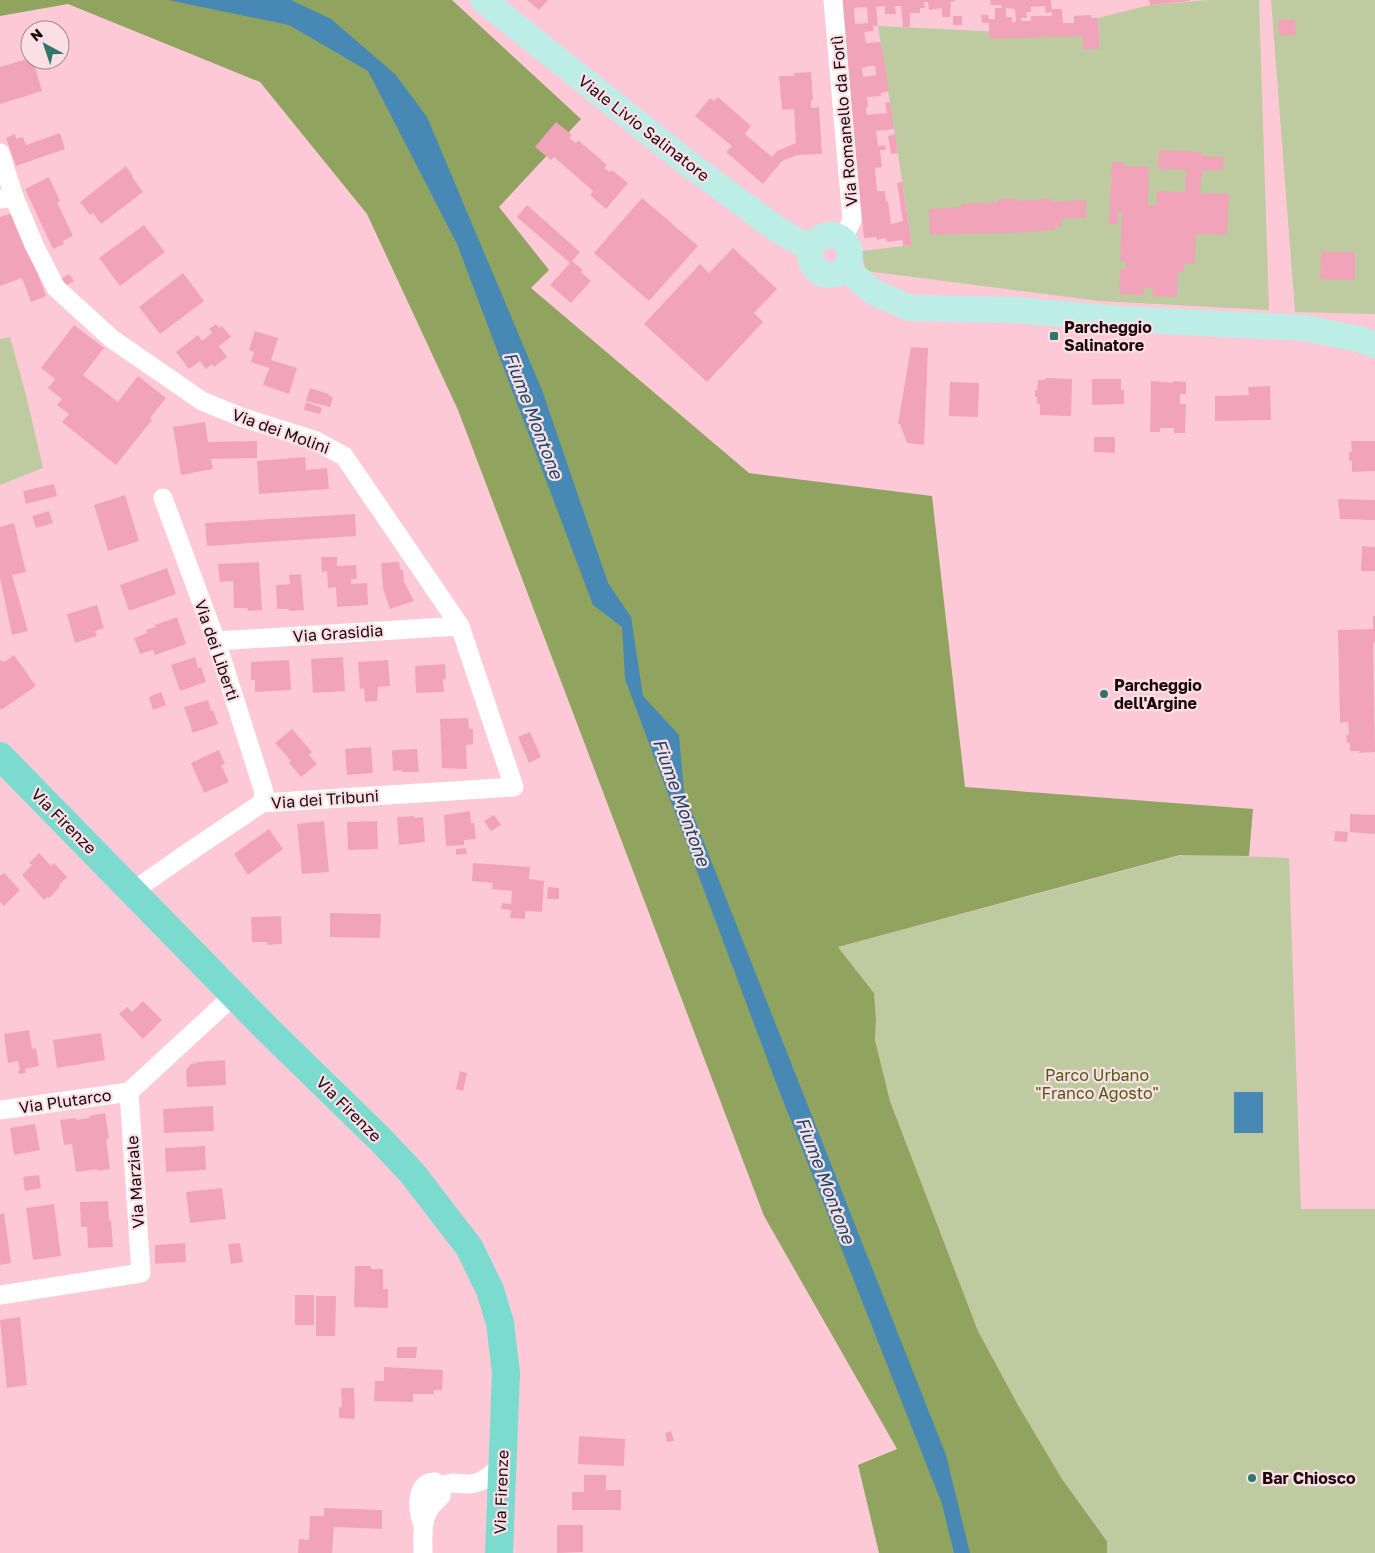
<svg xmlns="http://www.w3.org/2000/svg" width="1375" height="1553" viewBox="0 0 1375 1553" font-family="'Golos Text',sans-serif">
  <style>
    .green { fill: #becba0 }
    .forest { fill: #91a45f }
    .water { fill: #4788b5 }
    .building { fill: #f1a4b9; fill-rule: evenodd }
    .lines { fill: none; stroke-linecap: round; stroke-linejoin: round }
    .minor { stroke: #fff; stroke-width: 19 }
    .secondary { stroke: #bdede7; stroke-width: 26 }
    .primary { stroke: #7bdbcf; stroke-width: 28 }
    .poi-dot { fill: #30766b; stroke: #fadfe5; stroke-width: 2 }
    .labels { text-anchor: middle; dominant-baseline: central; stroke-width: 4.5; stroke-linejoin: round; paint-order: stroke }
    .street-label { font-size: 16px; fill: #1d080f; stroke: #fadfe5 }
    .poi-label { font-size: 16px; font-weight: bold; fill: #1d080f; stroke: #fadfe5; text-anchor: start }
    .park-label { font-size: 16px; fill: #4e5e11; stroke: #fadfe5 }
    .water-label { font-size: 18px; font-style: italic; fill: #164767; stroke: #fadfe5 }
  </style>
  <rect width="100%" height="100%" fill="#fec9d7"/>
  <g class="green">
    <polygon points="1209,0 1259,0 1269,310 1100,301 866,271 861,251 912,245 878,26 1083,36 1083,49 1100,49 1098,18 1150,5"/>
    <polygon points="1271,0 1375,0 1375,314 1295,312"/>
    <polygon points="10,337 27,399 43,468 0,485 0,339"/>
    <polygon points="1186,854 1289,858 1301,1209 1375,1209 1375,1553 1107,1553 1107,1540 1062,1479 1018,1405 978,1331 890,1101 875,1040 876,1019 874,993 838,947"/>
  </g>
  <polygon class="forest" points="0,0 452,0 581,119 499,207 549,270 531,288 749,473 932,496 965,787 1253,809 1249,856 1180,855 838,947 874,993 876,1019 875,1040 890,1101 978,1331 1018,1405 1062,1479 1107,1541 1107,1553 879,1553 858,1465 897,1449 764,1216 458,410 367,214 260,82 68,4 0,16"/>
  <g class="water">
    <polygon points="168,0 291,0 331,19 395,74 427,117 542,390 608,583 631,617 643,696 679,735 684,792 946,1455 970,1553 954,1553 942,1504 778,1088 625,679 622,627 593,605 457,244 368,71 289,25"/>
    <rect x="1234" y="1092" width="29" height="41"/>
  </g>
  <g class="building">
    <polygon points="527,0 548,0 539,10"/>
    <path d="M841,0H955V1L951,2L950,17H942V8L929,10L928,2H924L925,8H920V13H910V27H903L901,6H895L896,14H885V6L876,7L878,26H873L874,31L864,32L866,43L881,42L889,91L881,93V96L867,97L868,107H866L867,115L887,113L885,103L890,102L894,129L876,131L878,146L885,145L886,150H880L882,167L875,168L877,191H885L886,202L888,201L891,224L903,221L897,183L902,182L912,245L903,246V240L887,242L886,238L877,240L876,237L864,238ZM867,7L868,23L855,24L854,8ZM870,66H875L876,75L863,77L862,68Z"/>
    <path d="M990,0H1051L1052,12L1046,13L1045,6L1031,7V12H1026L1027,18H1021V21H1031V16H1052V9H1062L1063,23H1074V16L1091,15V18H1098L1100,49H1083V36L989,39V23H982L981,15H988L989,19H995V8H1002L1001,5H991ZM1006,8L1015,9L1016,22H1012V17H1006Z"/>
    <polygon points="1149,0 1190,0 1190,1 1150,5"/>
    <rect x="953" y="16" width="9" height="9"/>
    <polygon points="1278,20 1295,20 1296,35 1279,36"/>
    <polygon points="30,58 30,60 33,60 42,91 0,104 0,67"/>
    <polygon points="811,72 813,100 811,100 811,108 819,107 822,154 797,155 782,161 763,184 726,152 732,146 695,116 710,98 714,101 718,97 751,126 745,134 772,157 777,151 796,143 794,109 782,110 779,76 794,76 794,73"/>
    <polygon points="556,122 572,135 569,138 576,143 578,140 607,165 604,168 610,172 612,170 628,183 606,209 590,195 593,191 554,157 551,160 535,147"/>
    <polygon points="60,133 65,149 16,166 6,138 15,134 16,139 23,137 26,145"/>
    <polygon points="895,134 898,153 891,154 888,136"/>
    <polygon points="1159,150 1202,152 1202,156 1224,157 1223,170 1202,171 1200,193 1229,194 1227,235 1196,234 1195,264 1184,264 1184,272 1178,272 1177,297 1152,296 1153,288 1144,288 1144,295 1119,294 1120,269 1126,269 1126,262 1120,261 1122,211 1118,211 1118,224 1109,224 1112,162 1124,162 1124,166 1149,167 1148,205 1156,205 1157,191 1185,192 1186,170 1158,169"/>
    <polygon points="126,166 133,176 132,177 143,192 101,224 93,213 90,215 80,202"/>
    <polygon points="49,177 60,201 57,202 73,236 63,241 64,244 53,249 25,189"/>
    <polygon points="642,198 698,246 649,301 594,253"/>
    <polygon points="998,199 1016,199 1016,201 1052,199 1052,202 1086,200 1086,218 1061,219 1062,227 1054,227 1054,230 1012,233 930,235 929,209 961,207 961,204 998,202"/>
    <polygon points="527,205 580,252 572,261 583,270 581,272 591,281 571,303 550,285 570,263 517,217"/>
    <polygon points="15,212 46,296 31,302 22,278 0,286 0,217"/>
    <polygon points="144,225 165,252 120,286 99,258"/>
    <polygon points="733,248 777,289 754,313 763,322 707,382 644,324 700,264 709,273"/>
    <polygon points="1321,252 1355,252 1355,280 1320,279"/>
    <polygon points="183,273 204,301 160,334 139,307"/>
    <polygon points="69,274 74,281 67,285 61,279"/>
    <polygon points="216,324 219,328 222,326 231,337 219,346 227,357 214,367 212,364 206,369 200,361 189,369 176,352 198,335 202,341 212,333 209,329"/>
    <polygon points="74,325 104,348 83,375 118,402 138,376 166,398 150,418 152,420 116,465 62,422 69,414 57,405 62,399 48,388 55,379 41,368"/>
    <polygon points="255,331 278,338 271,360 297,368 289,394 263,385 269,368 251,362 254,352 249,350"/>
    <polygon points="911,347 928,348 924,445 907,443 900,424 898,424"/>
    <polygon points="1045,378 1072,379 1071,416 1040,415 1040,404 1037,404 1037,397 1035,397 1035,390 1037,390 1038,380 1045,380"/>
    <polygon points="1092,379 1121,379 1121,390 1124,390 1124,404 1092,405"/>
    <polygon points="1151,381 1173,383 1173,381 1186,382 1186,394 1180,394 1180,404 1186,404 1185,433 1174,433 1174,428 1160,428 1160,432 1150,432"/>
    <polygon points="950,382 979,383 978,417 949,416"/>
    <polygon points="1270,386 1271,420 1215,421 1215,396 1249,395 1248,387"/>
    <polygon points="310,388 329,394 329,396 333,397 330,407 306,401"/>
    <polygon points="306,402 322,408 320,414 304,410"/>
    <polygon points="205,422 208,442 257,441 257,458 211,459 213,469 181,475 173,427"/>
    <polygon points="1094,437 1115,437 1115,453 1094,452"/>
    <polygon points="1351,441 1375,441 1375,471 1352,472 1352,461 1349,461 1349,452 1352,452"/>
    <polygon points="305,457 306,470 327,468 329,489 259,494 257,461"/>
    <polygon points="54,484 57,496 26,504 23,491"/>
    <polygon points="125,495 139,541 108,551 94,505"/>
    <polygon points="1338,499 1375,500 1375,520 1340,519"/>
    <polygon points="49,511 53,523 36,528 32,516"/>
    <polygon points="355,514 356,536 207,546 205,523"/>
    <polygon points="14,523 26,572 12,575 28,631 12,635 0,578 0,527"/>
    <polygon points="1362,546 1375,547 1375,571 1361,571"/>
    <polygon points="321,557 337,557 337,566 356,565 357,579 351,579 351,584 367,583 368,605 337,607 336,587 328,588 327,571 322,572"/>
    <polygon points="259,562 262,610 248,611 247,608 234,608 233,581 220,582 218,564"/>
    <polygon points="399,562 400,570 403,570 404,582 414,601 390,609 383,588 381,563"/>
    <polygon points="167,568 176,594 129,611 120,585"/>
    <polygon points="301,574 304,610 289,611 289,609 277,609 276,585 290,584 289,575"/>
    <polygon points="97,605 104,628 95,631 97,636 75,643 67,614"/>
    <polygon points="1373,616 1375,616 1375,643 1373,643 1375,752 1359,753 1360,751 1350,751 1350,743 1347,743 1346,735 1349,735 1348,722 1340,723 1338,630 1373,629"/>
    <polygon points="177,617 186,644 155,655 153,650 140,654 134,638 147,633 146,630 155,627 155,625"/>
    <polygon points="14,655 36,686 1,710 0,708 0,661 2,660 4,662"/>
    <polygon points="195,657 198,668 201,667 206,682 180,691 171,665"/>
    <polygon points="343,657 345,691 313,693 311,659"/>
    <polygon points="289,660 291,690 255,692 255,680 251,680 251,662"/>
    <polygon points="388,660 390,686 378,687 377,701 365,702 364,688 360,689 358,662"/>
    <polygon points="445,664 446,679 443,679 444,692 416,693 415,666"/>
    <polygon points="161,692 166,705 153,710 149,697"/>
    <polygon points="208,700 211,711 213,710 218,724 193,733 184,707"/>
    <polygon points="468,718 469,729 473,729 473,744 466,745 467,769 442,768 440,719"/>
    <polygon points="292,729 312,752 309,755 317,764 301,777 289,763 291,761 275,743"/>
    <polygon points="530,732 541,757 529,763 518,737"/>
    <polygon points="371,747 373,773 347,775 345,749"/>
    <polygon points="417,749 419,772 402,772 402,770 393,771 392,750"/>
    <polygon points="219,750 225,764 221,765 229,782 204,793 191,763"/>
    <polygon points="470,811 471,823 474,823 476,839 464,840 464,845 446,846 444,815"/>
    <polygon points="1350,814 1375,815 1375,834 1350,832"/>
    <polygon points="494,815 501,825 491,831 484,821"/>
    <polygon points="414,816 415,818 423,817 425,842 399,845 397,817"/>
    <polygon points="324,821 329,872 302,874 297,824"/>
    <polygon points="377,821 378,849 348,850 347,822"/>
    <polygon points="269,829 283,849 248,875 234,854"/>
    <polygon points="1335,831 1348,832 1347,842 1334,841"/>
    <polygon points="466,848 467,854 456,855 456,849"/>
    <polygon points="39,853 51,866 54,863 67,877 59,885 60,887 49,898 47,897 44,900 22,875 32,865 29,863"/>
    <polygon points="473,863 530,867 529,879 544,881 542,912 525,911 525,919 510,918 511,910 501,909 502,903 511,904 512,891 492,889 493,883 472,881"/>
    <polygon points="4,873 20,890 4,906 0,902 0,876"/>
    <polygon points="548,887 559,888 559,899 547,899"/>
    <polygon points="330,913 381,914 380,938 330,937"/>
    <polygon points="281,916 282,944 267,945 267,942 252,942 251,917"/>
    <polygon points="143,1001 162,1020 143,1039 119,1014 127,1007 132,1012"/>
    <polygon points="29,1030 32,1049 36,1048 39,1066 25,1069 26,1073 19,1074 18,1070 20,1070 18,1061 8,1063 4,1034"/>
    <polygon points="101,1033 105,1060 57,1068 53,1040"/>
    <polygon points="225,1060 226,1085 187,1087 186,1070 191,1064 197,1063 197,1062"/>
    <polygon points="460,1071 467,1073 463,1091 456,1089"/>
    <polygon points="213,1106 214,1131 164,1133 163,1109"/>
    <polygon points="105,1113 109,1139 106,1139 110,1169 98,1171 97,1169 76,1172 72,1144 64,1145 60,1120 76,1118 76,1120 90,1118 89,1116"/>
    <polygon points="35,1124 40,1150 14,1155 10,1128"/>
    <polygon points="205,1146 206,1170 166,1172 165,1148"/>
    <polygon points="39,1175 41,1188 25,1191 23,1177"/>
    <polygon points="222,1188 226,1219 190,1223 186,1192"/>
    <polygon points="108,1201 109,1221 111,1220 113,1247 88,1248 87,1227 81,1227 80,1202"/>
    <polygon points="54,1204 61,1256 33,1260 26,1208"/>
    <polygon points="4,1213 11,1263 0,1265 0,1214"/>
    <polygon points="185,1243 186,1262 155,1264 155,1245"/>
    <polygon points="240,1243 243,1262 231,1264 228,1244"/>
    <polygon points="355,1266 371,1266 371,1269 383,1269 383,1289 388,1289 388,1308 354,1307"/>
    <rect x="295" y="1295" width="19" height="30"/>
    <polygon points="316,1296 336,1296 335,1336 316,1336"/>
    <polygon points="20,1317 27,1385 7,1388 0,1320"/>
    <polygon points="397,1347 417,1347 416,1358 397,1358"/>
    <polygon points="384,1367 443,1370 442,1390 434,1390 434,1394 413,1394 413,1402 374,1401 375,1381 384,1381"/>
    <polygon points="341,1388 354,1388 355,1419 339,1418 339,1407 342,1407"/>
    <polygon points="671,1431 674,1441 667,1442 665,1433"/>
    <polygon points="579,1436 625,1439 624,1466 578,1464"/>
    <polygon points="584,1475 606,1475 606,1490 621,1490 621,1510 572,1510 572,1492 584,1492"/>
    <polygon points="324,1508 382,1510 382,1529 334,1527 332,1553 298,1553 299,1539 309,1540 310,1516 324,1516"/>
    <polygon points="557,1525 583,1525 583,1552 557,1553"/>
  </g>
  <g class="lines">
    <g class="minor">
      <polyline points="833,0 852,220 843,239"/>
      <polyline points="0,153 14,197"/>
      <polyline points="0,199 14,197 34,245 56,288 112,339 202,401 241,417 314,440 344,456 460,626 514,787 262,803 189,852 133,891"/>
      <polyline points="163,498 216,641 264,792 262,803"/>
      <polyline points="216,641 460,626"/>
      <polyline points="129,1092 234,995"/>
      <polyline points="0,1110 129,1092"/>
      <polyline points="0,1295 141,1273 129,1092"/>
      <path d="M441,1488C450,1478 463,1487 475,1483C486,1481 494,1472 502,1465"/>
      <path d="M423,1553C423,1537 421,1518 432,1505C435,1502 438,1499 441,1496V1488L435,1482C415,1481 417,1512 423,1525"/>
    </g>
    <g class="secondary">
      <polyline points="483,0 685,161 775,228 811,249"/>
      <circle cx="830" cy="255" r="20"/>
      <polyline points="846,268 873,292 910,308 1015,310 1121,319 1304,328 1359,339 1375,345"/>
    </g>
    <polyline class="primary" points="0,756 268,1030 379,1138 412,1173 469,1247 490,1290 500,1323 506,1373 499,1553"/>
  </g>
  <g class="poi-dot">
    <rect x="1049" y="331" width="10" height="10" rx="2.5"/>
    <circle cx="1104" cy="694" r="5"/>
    <circle cx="1252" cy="1478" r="5"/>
  </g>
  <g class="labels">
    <g class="street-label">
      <text transform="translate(844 121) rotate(-95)">Via Romanello da Forlì</text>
      <text transform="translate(644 128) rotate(38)">Viale Livio Salinatore</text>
      <text transform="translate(281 431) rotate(20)">Via dei Molini</text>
      <text transform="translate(338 633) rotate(-4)">Via Grasidia</text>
      <text transform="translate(217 650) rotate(71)">Via dei Liberti</text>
      <text transform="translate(325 799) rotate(-4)">Via dei Tribuni</text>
      <text transform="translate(64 821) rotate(45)">Via Firenze</text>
      <text transform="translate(65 1101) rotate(-8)">Via Plutarco</text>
      <text transform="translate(349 1109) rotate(45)">Via Firenze</text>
      <text transform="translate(135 1182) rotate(-94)">Via Marziale</text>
      <text transform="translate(501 1492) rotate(-88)">Via Firenze</text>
    </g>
    <g class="poi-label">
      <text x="1064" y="327">Parcheggio<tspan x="1064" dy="18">Salinatore</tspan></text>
      <text x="1114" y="685">Parcheggio<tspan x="1114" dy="18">dell'Argine</tspan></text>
      <text x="1262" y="1478">Bar Chiosco</text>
    </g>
    <g class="park-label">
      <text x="1097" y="1075">Parco Urbano<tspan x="1097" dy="18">"Franco Agosto"</tspan></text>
    </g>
    <g class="water-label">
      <text transform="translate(534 415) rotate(69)">Fiume Montone</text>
      <text transform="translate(682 802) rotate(70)">Fiume Montone</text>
      <text transform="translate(826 1180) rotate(69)">Fiume Montone</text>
    </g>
  </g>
  <g transform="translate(45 45) rotate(320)"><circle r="24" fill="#fadfe5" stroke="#a2898f"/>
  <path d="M0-4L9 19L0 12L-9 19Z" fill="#30766b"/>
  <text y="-8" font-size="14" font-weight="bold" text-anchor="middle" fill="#1d080f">N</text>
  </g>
</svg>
